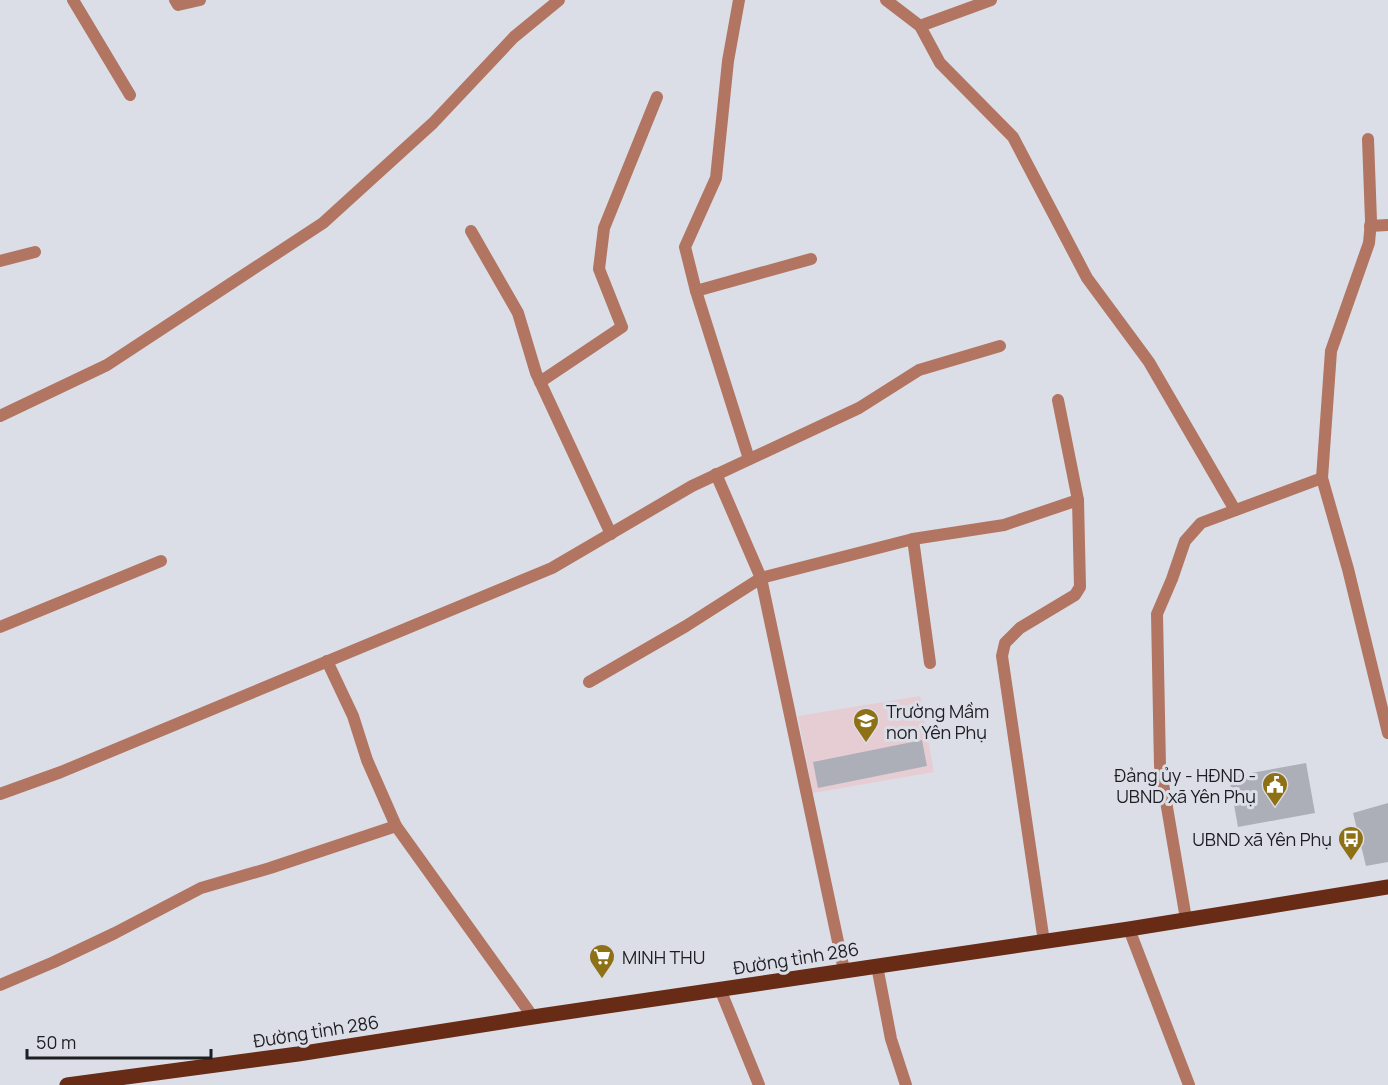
<svg xmlns="http://www.w3.org/2000/svg" width="1388" height="1085" viewBox="0 0 1388 1085" font-family="Manrope,sans-serif">
  <style>
    .education { fill: #e6cdd4 }
    .building { fill: #adafb8 }
    .lines { fill: none; stroke-linecap: round; stroke-linejoin: round }
    .street { stroke: #b27561; stroke-width: 12 }
    .primary { stroke: #682b16; stroke-width: 15 }
    .labels { text-anchor: middle; dominant-baseline: central; stroke-width: 6; stroke-linejoin: round; paint-order: stroke }
    .poi-label { font-size: 18px; fill: #1d1e21; stroke: #dcdee7; text-anchor: start }
    .street-label { font-size: 18px; fill: #1d1e21; stroke: #dcdee7 }
  </style>
  <rect width="100%" height="100%" fill="#dcdee7"/>
  <polygon class="education" points="920,696 934,772 813,793 798,716"/>
  <g class="building">
    <polygon points="922,740 927,766 818,788 813,762"/>
    <polygon points="1306,763 1315,813 1238,827 1229,777"/>
    <polygon points="1388,803 1388,862 1366,866 1353,813"/>
  </g>
  <g class="lines">
    <g class="street">
      <polyline points="73,0 130,95"/>
      <polyline points="175,0 178,5 200,0"/>
      <polyline points="739,0 728,61 716,178 685,247 696,291 749,459"/>
      <polyline points="886,0 920,26 940,63 1013,137 1087,278 1149,362 1235,510"/>
      <polyline points="920,26 991,0"/>
      <polyline points="1368,139 1371,221 1369,243 1331,351 1322,478 1348,569 1388,733"/>
      <polyline points="1370,226 1388,225"/>
      <polyline points="471,231 518,313 536,373 611,534"/>
      <polyline points="0,261 35,252"/>
      <polyline points="696,291 811,259"/>
      <polyline points="540,382 622,327 599,269 604,228 657,97"/>
      <polyline points="0,416 107,365 323,223 433,123 514,37 559,0"/>
      <polyline points="716,474 761,578 844,970"/>
      <polyline points="913,539 930,663"/>
      <polyline points="0,627 161,561"/>
      <polyline points="327,661 353,716 367,760 396,826 533,1017"/>
      <polyline points="589,682 686,626 761,578 913,539 1004,525 1078,500 1058,400"/>
      <polyline points="0,794 61,772 552,568 692,486 859,408 919,370 1000,346"/>
      <polyline points="1186,919 1160,766 1157,614 1172,579 1185,541 1201,523 1322,478"/>
      <polyline points="1129,929 1189,1085"/>
      <polyline points="1044,942 1002,656 1005,643 1020,628 1075,595 1080,587 1078,500"/>
      <polyline points="877,966 891,1039 906,1085"/>
      <polyline points="0,985 54,962 115,933 201,888 270,868 396,826"/>
      <polyline points="720,989 759,1085"/>
    </g>
    <polyline class="primary" points="67,1085 298,1054 533,1017 1129,929 1388,887"/>
  </g>
  <defs>
    <symbol id="school-pin" viewBox="-11 -11 22 30"><path d="M0 17L-7.5 6A9.5 9.5 0 1 1 7.5 6Z" fill="#8e7116" stroke="#dcdee7"/><path d="M0-5L7-2L0 1L-7-2ZM-4 1L0 2.5L4 1V4Q0 6-4 4Z" fill="#fff"/></symbol>
    <symbol id="civic-pin" viewBox="-11 -11 22 30"><path d="M0 17L-7.5 6A9.5 9.5 0 1 1 7.5 6Z" fill="#8e7116" stroke="#dcdee7"/><path d="M-.6-6.5H3V-4.5H.6V-3L4-1V1h2V6H-6V1h2V-1L-.6-3ZM-1.2 2.5V6h2.4V2.5Z" fill="#fff"/></symbol>
    <symbol id="bus-pin" viewBox="-11 -11 22 30"><path d="M0 17L-7.5 6A9.5 9.5 0 1 1 7.5 6Z" fill="#8e7116" stroke="#dcdee7"/><path d="M-5-6H5V4H4V6H2V4H-2V6H-4V4H-5ZM-3.5-4V0h7V-4ZM-3.5 1.2v1.5H-2V1.2ZM2 1.2v1.5H3.5V1.2Z" fill="#fff"/></symbol>
    <symbol id="supermarket-pin" viewBox="-11 -11 22 30"><path d="M0 17L-7.5 6A9.5 9.5 0 1 1 7.5 6Z" fill="#8e7116" stroke="#dcdee7"/><path d="M-6-5.5h2.5l.6 2H6L4.5 2H-2.5L-4.4-4H-6ZM-1.5 3.2a1.3 1.3 0 1 0 .1 0ZM3 3.2a1.3 1.3 0 1 0 .1 0Z" fill="#fff"/></symbol>
  </defs>
  <g fill-rule="evenodd">
    <use href="#school-pin" x="851" y="706" width="30" height="40"/>
    <use href="#civic-pin" x="1260" y="770" width="30" height="40"/>
    <use href="#bus-pin" x="1336" y="824" width="30" height="40"/>
    <use href="#supermarket-pin" x="587" y="942" width="30" height="40"/>
  </g>
  <g class="labels">
    <g class="poi-label">
      <text x="886" y="711">Trường Mầm<tspan x="886" dy="21">non Yên Phụ</tspan></text>
      <text x="1256" y="775" text-anchor="end">Đảng ủy - HĐND -<tspan x="1256" dy="21">UBND xã Yên Phụ</tspan></text>
      <text x="1332" y="839" text-anchor="end">UBND xã Yên Phụ</text>
      <text x="622" y="957">MINH THU</text>
    </g>
    <g class="street-label">
      <text transform="translate(796 958) rotate(-9)">Đường tỉnh 286</text>
      <text transform="translate(316 1031) rotate(-9)">Đường tỉnh 286</text>
    </g>
  </g>
  <path d="M27 1049v9h184v-9" fill="none" stroke="#1d1e21" stroke-width="3"/>
  <text x="36" y="1049" font-size="18" fill="#1d1e21" stroke="#dcdee7" stroke-width="4.5" paint-order="stroke">50 m</text>
</svg>
